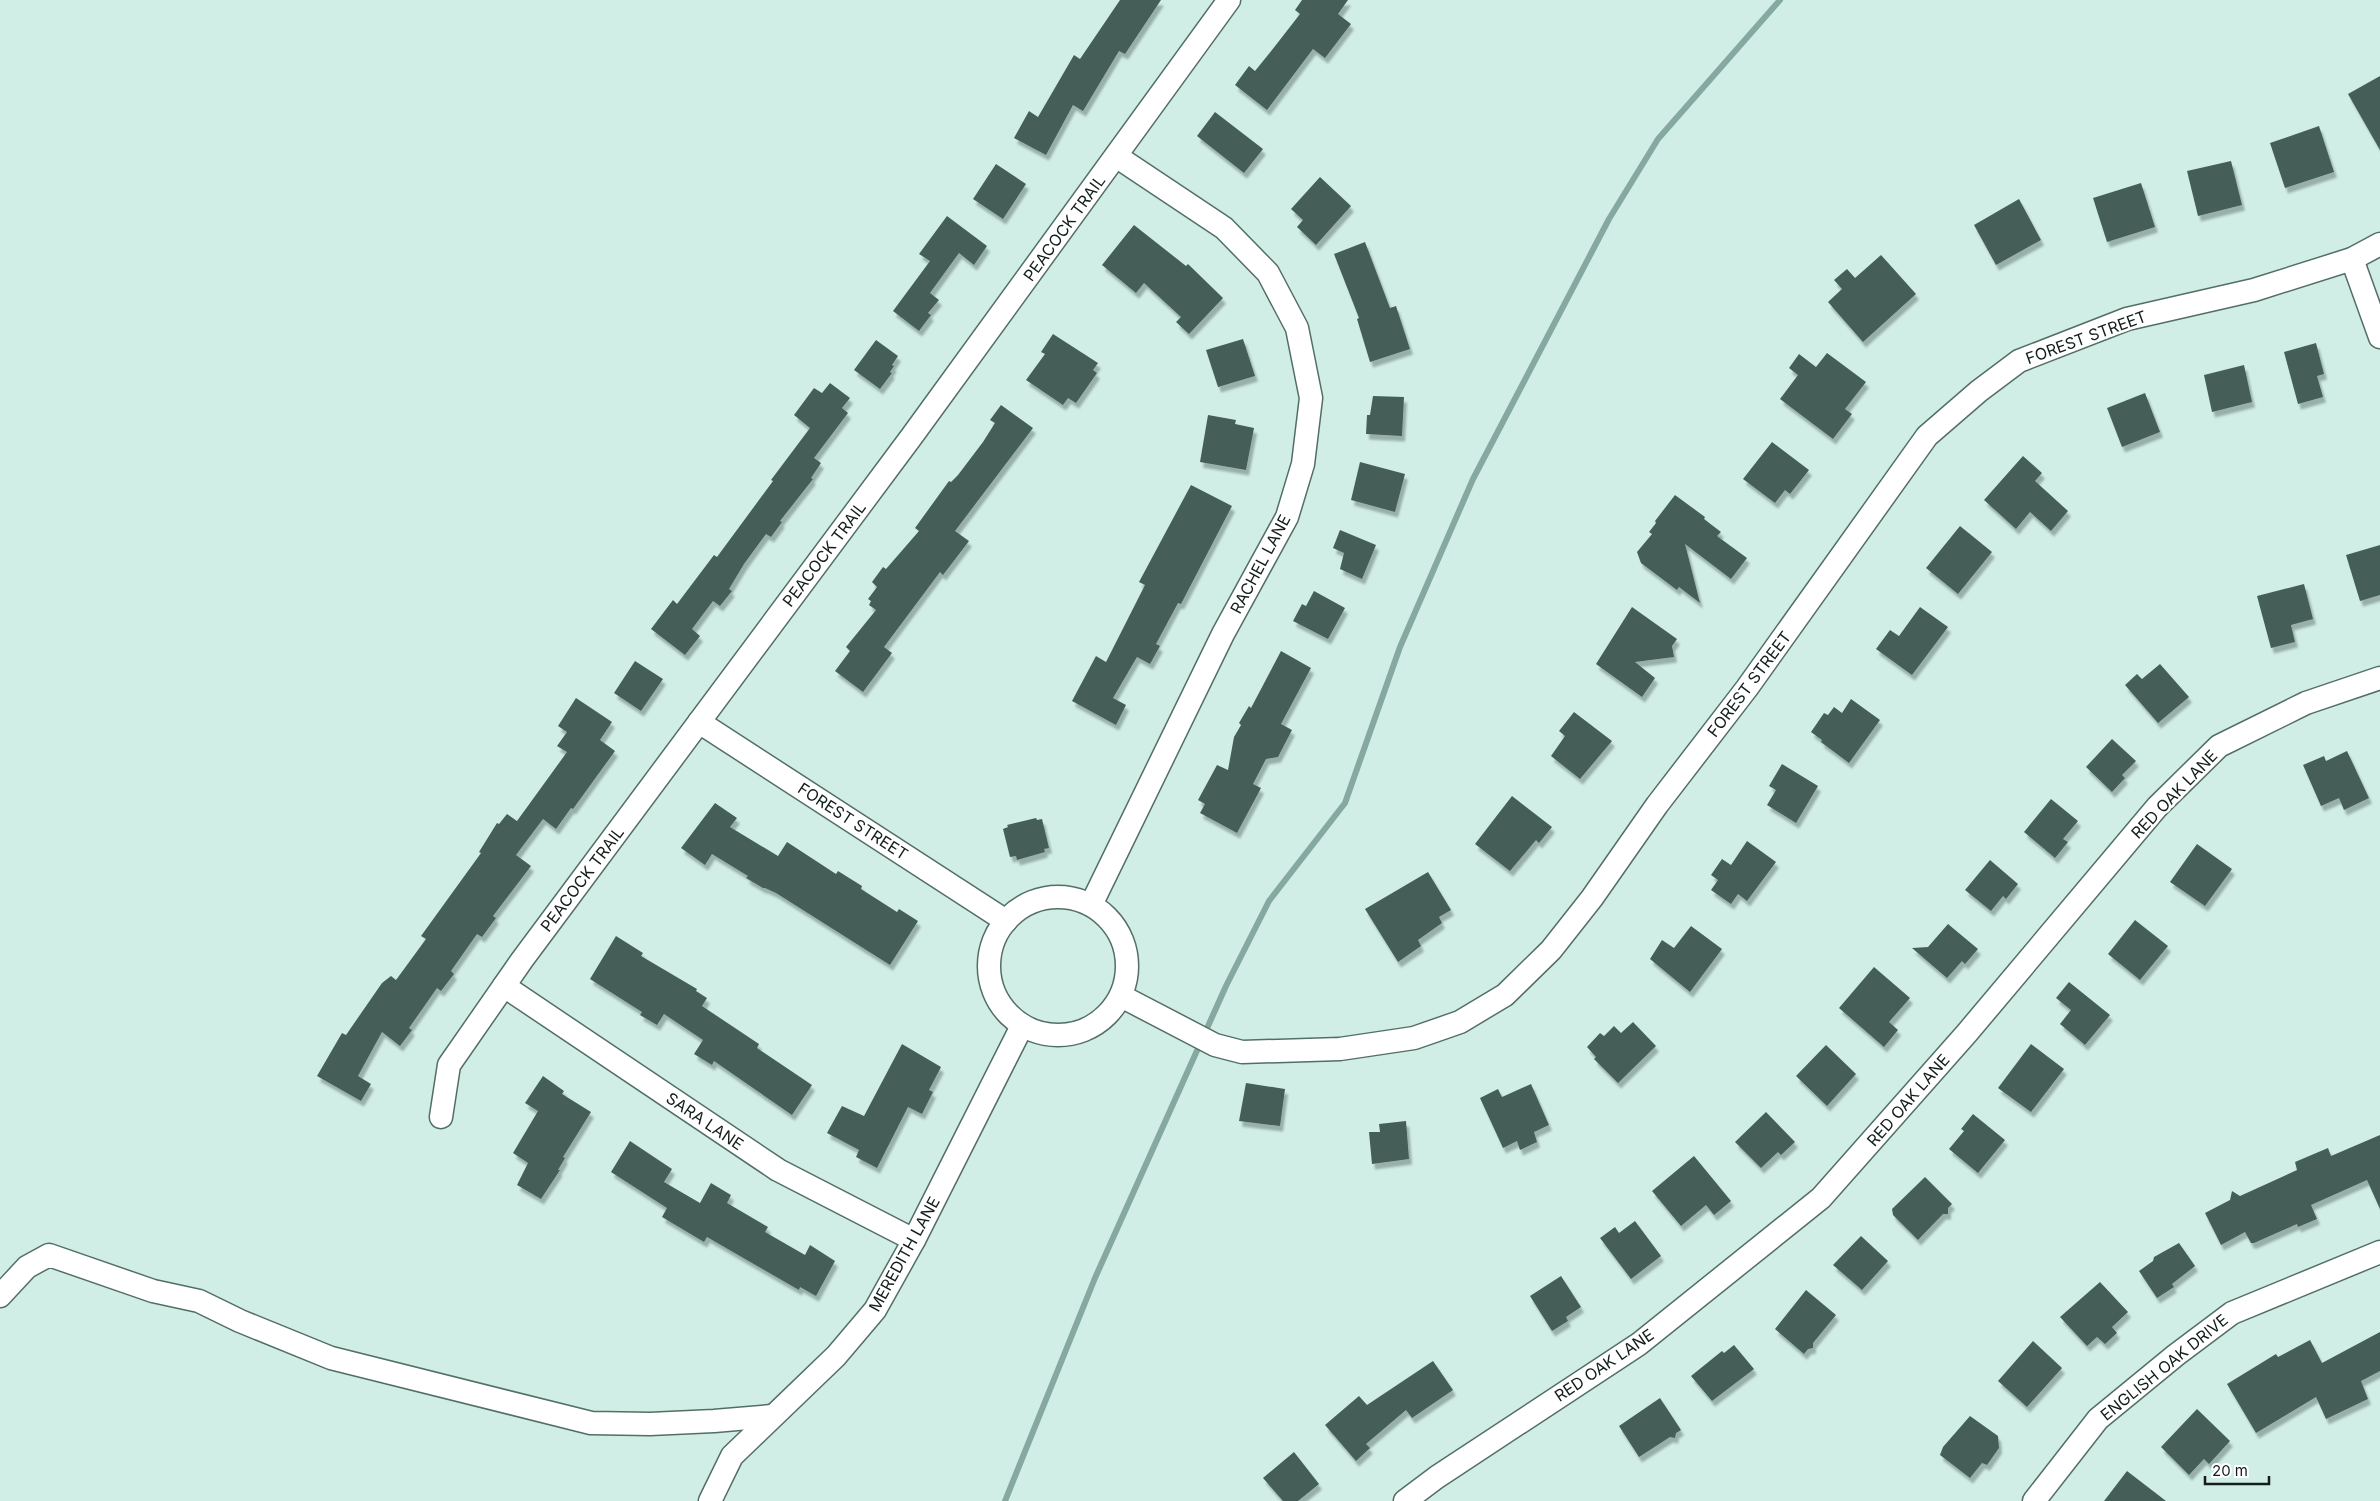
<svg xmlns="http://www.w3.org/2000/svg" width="2380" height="1501" viewBox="0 0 2380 1501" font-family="Inter,sans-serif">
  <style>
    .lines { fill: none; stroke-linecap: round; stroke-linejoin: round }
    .stream { stroke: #85a8a0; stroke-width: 6 }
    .building { fill: #445f59; filter: url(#shadow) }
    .minor-casing { stroke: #536e67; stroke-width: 25 }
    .minor { stroke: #fff; stroke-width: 22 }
    .labels { text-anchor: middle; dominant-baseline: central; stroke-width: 5; stroke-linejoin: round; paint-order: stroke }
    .street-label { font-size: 16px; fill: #131e1b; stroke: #fff }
  </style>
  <defs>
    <filter id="shadow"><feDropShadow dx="3" dy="5.5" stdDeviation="1" flood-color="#0004"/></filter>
  </defs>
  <rect width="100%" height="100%" fill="#d0eee6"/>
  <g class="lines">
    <polyline class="stream" points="1005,1501 1095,1278 1226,986 1269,901 1345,803 1400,647 1473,479 1609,219 1658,139 1780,0"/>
  </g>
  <g class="building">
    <polygon points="1120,0 1161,0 1125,54 1119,51 1083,111 1073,105 1046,155 1014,138 1029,111 1038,117 1074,55 1080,59"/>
    <polygon points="1302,0 1348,0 1338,14 1351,24 1325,58 1313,49 1267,110 1235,85 1249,66 1255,71 1272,50 1300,14 1295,10"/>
    <polygon points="2380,76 2380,150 2348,94"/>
    <polygon points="1215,112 1263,149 1244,173 1197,136"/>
    <polygon points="2319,126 2334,172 2285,188 2270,143"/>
    <polygon points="2231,161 2242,205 2198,216 2187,171"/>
    <polygon points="996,164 1026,184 1003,219 973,199"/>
    <polygon points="1320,177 1351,206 1316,245 1297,227 1303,220 1291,209"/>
    <polygon points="2141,183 2155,227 2107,242 2093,198"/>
    <polygon points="2019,199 2041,240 1996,265 1974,225"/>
    <polygon points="947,216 987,246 974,265 959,253 930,293 939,300 928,313 931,315 919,331 893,311 930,261 919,254"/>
    <polygon points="1134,225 1186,266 1188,264 1223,298 1189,334 1176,322 1181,317 1144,283 1136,293 1102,265"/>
    <polygon points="1365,242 1390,308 1396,306 1410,349 1370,362 1357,319 1359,318 1334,254"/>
    <polygon points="1881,255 1916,294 1863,342 1828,302 1842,289 1834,280 1847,269 1855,278"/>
    <polygon points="1053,334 1098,363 1093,370 1097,373 1076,403 1068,398 1063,405 1026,380 1045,354 1041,352"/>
    <polygon points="1243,339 1255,376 1218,387 1206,350"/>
    <polygon points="876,340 898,356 892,365 894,366 890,372 892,373 880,389 854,370"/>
    <polygon points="2316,343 2324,374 2317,376 2323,397 2298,404 2284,352"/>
    <polygon points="1827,353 1866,382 1845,409 1852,414 1833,439 1780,399 1798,375 1789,368 1799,354 1816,367"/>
    <polygon points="2244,365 2252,402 2212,412 2204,375"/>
    <polygon points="830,383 850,398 842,408 848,413 814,458 821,463 811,478 813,479 780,521 782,522 771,537 766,534 744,564 729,589 732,591 720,606 713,601 692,629 700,636 685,655 651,629 673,600 677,604 714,555 717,557 773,481 771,480 810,428 794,415 814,388 822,393"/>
    <polygon points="2145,393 2160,432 2122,447 2107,408"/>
    <polygon points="1373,396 1404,397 1402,436 1366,434 1367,415 1370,415"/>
    <polygon points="1001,405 1033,428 955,531 969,541 943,575 940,572 884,647 892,653 863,692 835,671 850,651 846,647 876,610 869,605 871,601 868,599 877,587 872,582 883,567 886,569 919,531 915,528 949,481 951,482 958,475 983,442 995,423 990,420"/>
    <polygon points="1208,415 1236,420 1235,424 1254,428 1246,470 1200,462"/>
    <polygon points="1772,442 1809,470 1790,494 1785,490 1775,503 1743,479"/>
    <polygon points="2023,456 2042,473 2035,481 2068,511 2051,531 2030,512 2016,529 1984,500"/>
    <polygon points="1360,462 1405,474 1395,512 1351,500"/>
    <polygon points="1191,485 1232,506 1181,604 1178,603 1156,644 1160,646 1150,664 1137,657 1113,698 1126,705 1116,725 1072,701 1096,656 1106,662 1145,585 1139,582"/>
    <polygon points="1675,495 1705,517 1704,519 1721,532 1717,536 1747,558 1731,579 1685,544 1700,603 1679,587 1677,590 1641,563 1637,552 1652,534 1649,532 1656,523 1655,521"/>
    <polygon points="1960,526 1992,552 1958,594 1926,568"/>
    <polygon points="1340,530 1376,545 1362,579 1340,569 1344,553 1333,548"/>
    <polygon points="2380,545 2380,595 2360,601 2346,555"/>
    <polygon points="2304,584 2313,619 2291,625 2295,642 2271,648 2257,596"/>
    <polygon points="1314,591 1345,608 1328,639 1293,621 1302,604 1306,606"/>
    <polygon points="1632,607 1677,639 1672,646 1674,657 1635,662 1655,678 1642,697 1596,664"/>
    <polygon points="1920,607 1948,627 1912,675 1876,649 1890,630 1899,636"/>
    <polygon points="1281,651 1311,668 1281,724 1292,730 1278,757 1266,759 1253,784 1261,788 1237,833 1200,813 1205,804 1198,800 1217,765 1228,770 1234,737 1241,725 1239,723 1249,706 1251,708"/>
    <polygon points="635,661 663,679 641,711 614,693"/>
    <polygon points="2160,664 2189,697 2158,723 2125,685 2137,674 2142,679"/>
    <polygon points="576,698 612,722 600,740 615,751 573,809 571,808 556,829 543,819 516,855 531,866 493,916 496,918 482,937 477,934 451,971 454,974 441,991 437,988 409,1028 412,1030 400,1046 382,1032 358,1076 371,1084 361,1101 317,1076 342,1033 346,1035 382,983 391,976 396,980 426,939 421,936 481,853 479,852 497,823 499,824 507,814 517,821 567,752 557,746 567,732 558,726"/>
    <polygon points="1851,699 1880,720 1849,763 1821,742 1822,740 1811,732 1824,713 1828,715 1834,707 1842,713"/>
    <polygon points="1574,712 1612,741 1580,779 1551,756 1565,736 1559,731"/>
    <polygon points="2112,739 2136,761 2122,775 2125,778 2112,792 2086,767"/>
    <polygon points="2347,751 2369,798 2344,810 2339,798 2321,806 2303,765 2324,756 2326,761"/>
    <polygon points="1782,764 1818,786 1796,823 1767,805 1776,790 1769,786"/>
    <polygon points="1512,796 1552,827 1539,843 1536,840 1510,871 1475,844"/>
    <polygon points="2051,799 2078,821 2063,839 2068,842 2055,858 2024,832"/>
    <polygon points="715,803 737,818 730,827 778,856 787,842 836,874 838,871 862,886 861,889 897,912 899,909 918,921 890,965 776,893 765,888 763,888 746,878 748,876 712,854 705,865 681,848"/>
    <polygon points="1036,818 1037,820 1042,819 1049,848 1044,849 1045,852 1017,860 1016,856 1010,857 1003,829 1008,827 1007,825"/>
    <polygon points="1747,841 1776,862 1747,901 1738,894 1731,904 1711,890 1718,880 1711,875 1722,859 1731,865"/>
    <polygon points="2197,844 2232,869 2205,906 2170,882"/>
    <polygon points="1990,860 2018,884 2006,899 2003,896 1991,911 1965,890"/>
    <polygon points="1428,872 1451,910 1439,917 1442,923 1418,940 1421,946 1398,962 1365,909"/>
    <polygon points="2135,920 2168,946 2140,980 2108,954"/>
    <polygon points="1948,924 1978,949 1965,964 1962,961 1947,978 1912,948 1928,947"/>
    <polygon points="1691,926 1722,949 1690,992 1650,959 1662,940 1674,948"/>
    <polygon points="616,936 643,953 641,956 697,989 696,991 707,998 702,1006 759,1044 757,1048 812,1085 792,1115 714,1061 712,1065 694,1054 703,1040 664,1014 657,1025 640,1015 642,1012 590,979"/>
    <polygon points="1874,967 1910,998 1889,1022 1898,1030 1884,1047 1839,1008"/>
    <polygon points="2069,982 2110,1015 2085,1045 2060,1024 2071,1010 2056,998"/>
    <polygon points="1633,1022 1656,1046 1618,1083 1594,1059 1596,1057 1587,1047 1600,1033 1604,1036 1614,1026 1621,1033"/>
    <polygon points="902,1044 941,1067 929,1090 933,1092 922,1114 908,1107 877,1168 856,1157 859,1150 827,1133 842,1106 864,1116"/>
    <polygon points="2031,1044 2064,1069 2031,1112 1998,1088"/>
    <polygon points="1826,1045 1856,1074 1827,1106 1796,1076"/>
    <polygon points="543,1076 564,1091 562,1094 591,1112 563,1157 565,1158 558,1170 560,1170 541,1199 517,1185 528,1163 513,1153 538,1111 525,1103"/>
    <polygon points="1246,1083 1285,1089 1280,1126 1239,1121"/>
    <polygon points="1531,1084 1549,1125 1534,1132 1537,1142 1520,1150 1517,1141 1503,1148 1480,1098 1498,1089 1502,1097"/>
    <polygon points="1766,1112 1795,1142 1781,1155 1778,1152 1761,1168 1735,1142"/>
    <polygon points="1973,1114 2005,1140 1978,1173 1949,1149 1964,1131 1961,1129"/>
    <polygon points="1406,1121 1409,1159 1372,1164 1369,1132 1380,1132 1379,1124"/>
    <polygon points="2380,1135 2380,1209 2367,1180 2311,1205 2317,1219 2298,1227 2297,1224 2254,1243 2251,1243 2245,1232 2221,1245 2205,1213 2230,1200 2232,1191 2240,1196 2297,1170 2295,1162 2328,1148 2331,1156"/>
    <polygon points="630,1141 672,1169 664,1182 700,1203 711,1183 731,1195 727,1203 768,1227 765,1232 805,1255 810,1245 835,1261 816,1296 800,1287 799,1290 707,1237 704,1242 662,1217 667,1208 611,1172"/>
    <polygon points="1694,1156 1731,1201 1714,1215 1706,1205 1681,1226 1652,1191"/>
    <polygon points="1925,1177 1952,1204 1948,1208 1948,1214 1943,1214 1918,1240 1893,1215 1892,1209"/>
    <polygon points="1635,1221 1661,1256 1631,1279 1600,1238 1615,1227 1619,1233"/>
    <polygon points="1861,1236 1888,1261 1862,1290 1833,1265"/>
    <polygon points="2179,1243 2195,1266 2172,1284 2174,1287 2157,1298 2139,1271 2153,1261 2154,1257"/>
    <polygon points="1561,1276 1581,1307 1566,1317 1568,1321 1552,1331 1530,1296"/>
    <polygon points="2100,1282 2128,1312 2112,1327 2117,1333 2105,1344 2097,1337 2087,1346 2060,1317"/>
    <polygon points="1806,1290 1836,1315 1813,1343 1813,1348 1808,1349 1804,1354 1775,1329"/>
    <polygon points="2380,1332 2380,1371 2361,1381 2368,1399 2326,1419 2316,1397 2256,1433 2227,1384 2276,1354 2278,1357 2310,1340 2322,1363"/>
    <polygon points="2033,1341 2062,1368 2027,1407 1998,1381"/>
    <polygon points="1734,1345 1754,1369 1712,1401 1691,1376 1722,1351 1724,1353"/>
    <polygon points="1433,1361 1453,1390 1412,1418 1406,1410 1366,1444 1370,1448 1356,1461 1325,1425 1359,1396 1367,1405"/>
    <polygon points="1660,1398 1681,1430 1676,1433 1675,1438 1670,1437 1639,1457 1619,1426"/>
    <polygon points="2197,1409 2230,1441 2209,1464 2204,1459 2189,1475 2161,1447"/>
    <polygon points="1970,1416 1998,1436 1999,1448 1987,1465 1982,1463 1970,1478 1940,1455 1943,1447"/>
    <polygon points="1294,1452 1319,1484 1298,1501 1283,1501 1263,1478"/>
    <polygon points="2127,1471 2166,1501 2104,1501"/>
  </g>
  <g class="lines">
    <defs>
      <g id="minor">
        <polyline points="2352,259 2380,337"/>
        <polyline points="699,722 1006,921"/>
        <circle cx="1058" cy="966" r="69"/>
        <polyline points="1091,905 1223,634 1287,517 1303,464 1311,398 1297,328 1268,273 1224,228 1116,156"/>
        <polyline points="504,986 778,1170 914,1240"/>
        <polyline points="1121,996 1215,1045 1242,1052 1340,1049 1414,1038 1460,1022 1505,995 1551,950 1592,898 1657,805 1747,688 1927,436 1979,391 2019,361 2127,319 2254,290 2352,259 2380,244"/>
        <polyline points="441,1117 449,1065 522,960 912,436 1229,0"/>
        <polyline points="0,1296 27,1267 49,1255 153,1291 199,1301 240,1321 331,1358 591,1423 650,1424 714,1421 772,1416"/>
        <polyline points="710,1501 732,1456 836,1356 875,1310 914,1240 1022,1026"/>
        <polyline points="1405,1501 1437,1477 1639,1344 1821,1198 1967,1033 2157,807 2219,746 2306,703 2380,678"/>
        <polyline points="2034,1501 2098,1419 2176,1355 2232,1313 2380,1252"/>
      </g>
    </defs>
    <use href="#minor" class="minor-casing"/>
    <use href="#minor" class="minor"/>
  </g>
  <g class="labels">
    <g class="street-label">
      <text transform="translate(1064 228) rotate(-54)">PEACOCK TRAIL</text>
      <text transform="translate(2086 337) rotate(-20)">FOREST STREET</text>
      <text transform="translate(824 554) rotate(-53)">PEACOCK TRAIL</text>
      <text transform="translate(1260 564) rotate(-62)">RACHEL LANE</text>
      <text transform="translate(1749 684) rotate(-53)">FOREST STREET</text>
      <text transform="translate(2174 794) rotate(-46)">RED OAK LANE</text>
      <text transform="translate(853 821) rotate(33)">FOREST STREET</text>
      <text transform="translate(582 879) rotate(-53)">PEACOCK TRAIL</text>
      <text transform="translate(1908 1100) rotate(-49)">RED OAK LANE</text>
      <text transform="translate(705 1121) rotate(34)">SARA LANE</text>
      <text transform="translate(904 1254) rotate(-61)">MEREDITH LANE</text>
      <text transform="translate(1604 1365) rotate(-34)">RED OAK LANE</text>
      <text transform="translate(2164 1367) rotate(-39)">ENGLISH OAK DRIVE</text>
    </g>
  </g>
  <path d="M2205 1476v8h64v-8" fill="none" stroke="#131e1b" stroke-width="2.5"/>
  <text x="2212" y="1476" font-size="15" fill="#131e1b" stroke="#ffffff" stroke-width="4" paint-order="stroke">20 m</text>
</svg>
